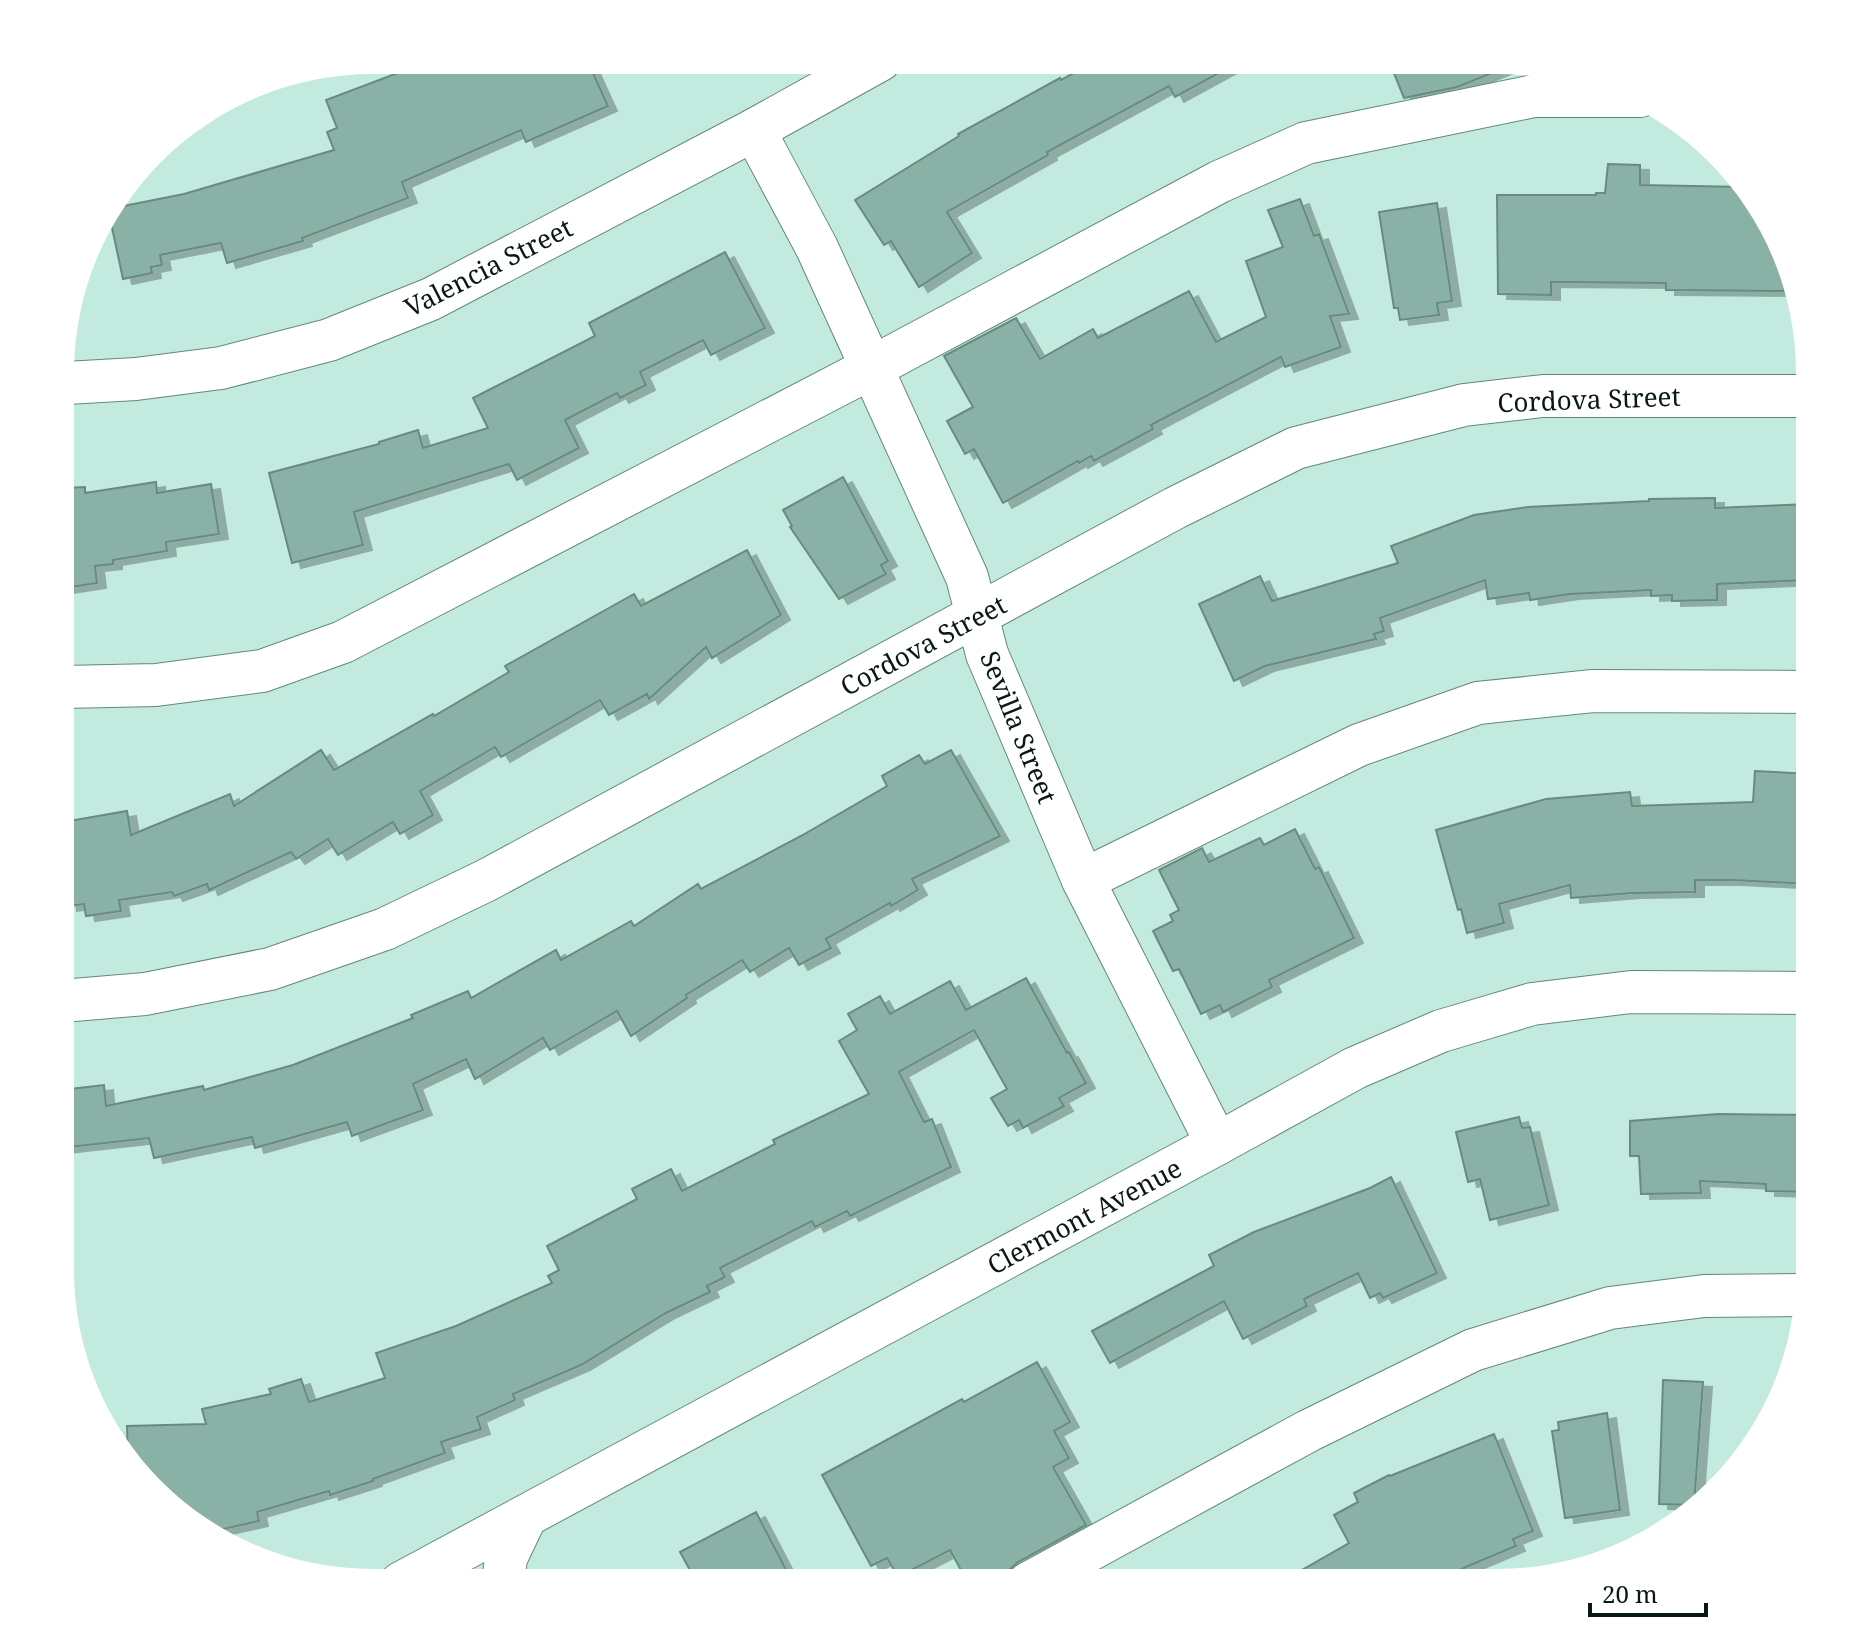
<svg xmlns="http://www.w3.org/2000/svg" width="1870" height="1643" viewBox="0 0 1870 1643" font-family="'Noto Serif',serif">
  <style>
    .building { fill: #8ab1a6; stroke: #668c81; stroke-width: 2; filter: url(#shadow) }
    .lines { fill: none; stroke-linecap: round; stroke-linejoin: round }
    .minor-casing { stroke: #63887d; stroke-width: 44 }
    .minor { stroke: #fff; stroke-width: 42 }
    .labels { text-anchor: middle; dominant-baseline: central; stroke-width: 6; stroke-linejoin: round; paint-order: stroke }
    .street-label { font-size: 26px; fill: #091814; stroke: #fff }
  </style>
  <defs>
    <filter id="shadow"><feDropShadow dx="9" dy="5" stdDeviation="0" flood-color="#0004"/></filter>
  </defs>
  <rect width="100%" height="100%" fill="#c2eade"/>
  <g class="building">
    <polygon points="432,60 471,60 476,71 502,60 587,60 608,106 526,142 521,130 402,182 408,198 302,238 303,241 227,263 221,243 160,255 162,265 151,267 152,273 123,279 108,209 184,194 334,150 327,132 337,128 326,100"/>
    <polygon points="1098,60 1241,61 1175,97 1169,86 1047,152 1048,155 947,212 972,253 919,287 891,241 884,245 855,200 959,136 958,134 1060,78 1061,80"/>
    <polygon points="1409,61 1518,61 1520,62 1457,87 1404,98 1391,66"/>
    <polygon points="1608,164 1640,165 1640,185 1745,187 1786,253 1795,291 1666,290 1666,283 1551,282 1551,295 1498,294 1497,195 1596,195 1596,193 1605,193"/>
    <polygon points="1300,199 1314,236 1319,234 1349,314 1330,316 1341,347 1285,367 1281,357 1151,425 1153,429 1094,461 1091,456 1079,463 1078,461 1003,503 974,449 965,454 947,421 973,407 944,356 1016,318 1040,359 1093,329 1098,338 1189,291 1216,342 1266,317 1246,261 1283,247 1268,210"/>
    <polygon points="1437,203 1452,301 1437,303 1439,315 1400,320 1398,308 1394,308 1379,212"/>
    <polygon points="725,252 765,328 711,355 703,340 640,372 646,385 620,398 617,393 565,420 579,448 517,480 509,464 354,512 363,545 292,563 269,473 379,444 379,442 418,430 423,448 488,428 473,398 595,336 589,323"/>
    <polygon points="843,477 888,561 881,565 886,574 839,599 790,527 792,526 783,510"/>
    <polygon points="156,482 157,493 211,484 219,534 166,542 167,551 113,560 113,564 95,566 97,583 64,588 65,488 85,487 85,493"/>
    <polygon points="1715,498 1715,508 1809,504 1809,580 1717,584 1717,600 1672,601 1672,595 1651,596 1651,590 1570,594 1530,600 1529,593 1488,599 1485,580 1380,618 1384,631 1374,634 1376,639 1265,666 1234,681 1199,604 1260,576 1272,601 1398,563 1391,546 1474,515 1528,507 1649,501 1649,499"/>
    <polygon points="747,550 781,615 712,658 706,647 649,699 647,694 609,715 600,700 501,757 495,747 420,791 433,815 400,834 393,822 338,855 328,839 296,859 291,852 209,890 207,884 174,896 172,892 119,900 121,911 86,916 84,904 68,906 63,875 63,822 127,811 131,835 230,794 234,806 321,750 334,770 433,714 434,716 509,672 505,666 634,594 641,606"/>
    <polygon points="951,750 1000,836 912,879 918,890 891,906 890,903 826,939 831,948 799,965 789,948 750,972 742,960 686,995 687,998 631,1036 617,1011 550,1050 543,1038 475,1079 466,1059 413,1084 423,1110 352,1136 347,1122 255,1148 252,1137 154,1158 149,1138 61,1148 62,1090 104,1085 106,1106 203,1086 204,1090 293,1065 413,1018 411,1015 468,991 471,998 556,950 561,960 631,921 634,926 698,884 701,889 801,836 887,786 882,776 919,755 925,764"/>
    <polygon points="1755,771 1810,774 1810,884 1733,880 1695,880 1695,892 1632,893 1571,898 1570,885 1499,904 1504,923 1467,933 1461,909 1458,910 1436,830 1546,799 1630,792 1632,806 1753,802"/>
    <polygon points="1295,829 1315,869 1319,867 1354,938 1269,980 1272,987 1223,1012 1220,1005 1201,1014 1179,969 1173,971 1153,931 1173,921 1170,915 1179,910 1159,870 1202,848 1209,862 1260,838 1264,845"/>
    <polygon points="1026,978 1067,1053 1069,1052 1086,1083 1059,1098 1064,1106 1023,1128 1019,1120 1008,1126 991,1098 1007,1089 974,1030 899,1072 924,1122 932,1119 951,1167 850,1216 847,1211 815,1227 812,1221 720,1268 725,1277 707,1286 710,1292 666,1313 581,1365 513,1394 515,1400 477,1417 481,1429 441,1442 445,1453 373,1479 373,1481 330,1495 329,1491 257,1512 259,1521 210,1532 138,1477 128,1461 127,1426 206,1424 202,1409 271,1394 269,1389 301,1379 309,1402 385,1378 376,1353 456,1326 552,1283 548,1276 559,1270 547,1246 637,1199 632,1189 671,1169 682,1191 775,1144 773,1140 869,1094 839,1041 857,1030 848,1014 880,996 890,1014 950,981 966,1010"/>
    <polygon points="1718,1114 1810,1115 1810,1192 1766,1191 1766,1184 1700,1181 1701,1193 1641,1194 1639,1156 1630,1156 1630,1121"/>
    <polygon points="1519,1117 1522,1128 1530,1127 1549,1205 1490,1220 1480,1179 1468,1182 1456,1132"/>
    <polygon points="1391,1177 1437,1273 1383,1298 1380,1293 1370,1298 1358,1273 1304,1299 1307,1306 1243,1339 1224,1301 1110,1363 1092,1331 1214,1266 1209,1255 1254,1232 1370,1188"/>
    <polygon points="1037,1362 1070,1422 1054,1431 1069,1458 1053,1467 1086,1525 1018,1562 1008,1571 1005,1583 968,1583 950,1550 898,1577 887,1558 871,1566 822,1475 962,1399 964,1402"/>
    <polygon points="1663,1380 1703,1382 1694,1505 1659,1504"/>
    <polygon points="1607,1413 1620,1510 1565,1518 1552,1431 1559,1430 1558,1422"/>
    <polygon points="1494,1434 1533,1531 1513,1539 1516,1546 1466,1567 1437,1582 1281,1582 1349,1543 1334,1515 1358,1502 1354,1493 1389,1475 1390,1476"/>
    <polygon points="756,1512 793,1583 697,1583 680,1552"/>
  </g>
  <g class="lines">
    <defs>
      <g id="minor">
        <polyline points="754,130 817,248 967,577 987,654 1083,880 1217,1144"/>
        <polyline points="66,383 136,379 221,368 329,340 431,299 754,130 880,60"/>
        <polyline points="64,687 156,685 262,671 343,642 871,368 1219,182 1306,143 1534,96 1640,96"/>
        <polyline points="1083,880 1359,745 1478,703 1593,691 1810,692"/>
        <polyline points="62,1001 145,994 270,969 385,929 487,880 1175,508 1296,448 1464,405 1543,396 1809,396"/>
        <polyline points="401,1583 1217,1144 1355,1068 1441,1031 1532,1004 1631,992 1810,993"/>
        <polyline points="503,1583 506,1558 526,1516"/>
        <polyline points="1029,1583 1308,1431 1473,1350 1610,1308 1704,1296 1804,1295"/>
      </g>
    </defs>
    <use href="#minor" class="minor-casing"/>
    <use href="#minor" class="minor"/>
  </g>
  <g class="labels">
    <g class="street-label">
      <text transform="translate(488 267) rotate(-27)">Valencia Street</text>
      <text transform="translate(1589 399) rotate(-2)">Cordova Street</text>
      <text transform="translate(923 645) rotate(-28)">Cordova Street</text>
      <text transform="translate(1019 727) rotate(68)">Sevilla Street</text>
      <text transform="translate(1084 1216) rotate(-28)">Clermont Avenue</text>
    </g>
  </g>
  <path d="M0 0H1870V1643H0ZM373 74H1497A299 299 0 0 1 1796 373V1270A299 299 0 0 1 1497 1569H373A299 299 0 0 1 74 1270V373A299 299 0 0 1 373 74Z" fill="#fff" fill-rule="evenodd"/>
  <path d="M1590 1603v12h116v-12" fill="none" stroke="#091814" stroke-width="4"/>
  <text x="1602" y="1603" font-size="24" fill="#091814" stroke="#ffffff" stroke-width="6" paint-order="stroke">20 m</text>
</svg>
